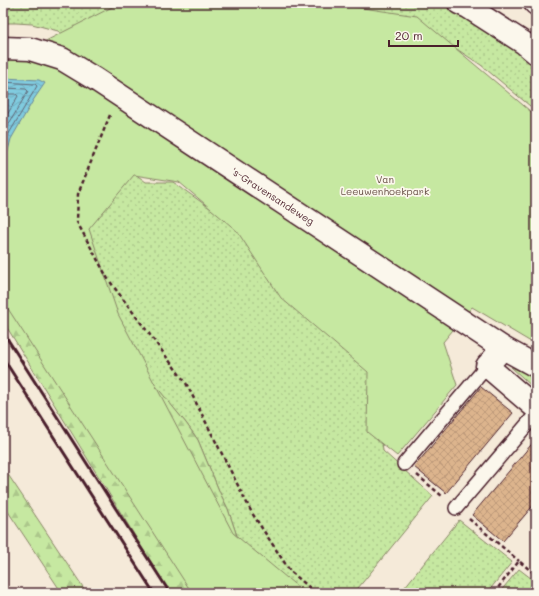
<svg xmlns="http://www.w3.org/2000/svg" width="539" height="596" viewBox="0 0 539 596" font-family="Mali,sans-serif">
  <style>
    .grass { fill: url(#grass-dots); stroke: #888466 }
    .forest { fill: url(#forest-firs); stroke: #888466 }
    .green { fill: #c6e8a1; stroke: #888466 }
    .water { fill: url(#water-waves); stroke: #6a8697 }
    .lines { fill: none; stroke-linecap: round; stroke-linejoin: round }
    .shore { stroke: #606473; stroke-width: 1 }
    .building { fill: url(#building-cross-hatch); stroke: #4a1f2b }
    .lane-casing { stroke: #4a1f2b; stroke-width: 16 }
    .street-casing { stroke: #4a1f2b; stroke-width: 25 }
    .secondary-casing { stroke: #4a1f2b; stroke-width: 25 }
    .primary-casing { stroke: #4a1f2b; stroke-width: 25 }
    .path { stroke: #4a1f2b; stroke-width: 2.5; stroke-dasharray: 4 3; stroke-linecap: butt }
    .lane { stroke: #fbf7ec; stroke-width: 13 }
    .street { stroke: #fbf7ec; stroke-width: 22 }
    .secondary { stroke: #fbf7ec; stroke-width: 22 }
    .primary { stroke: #fbf7ec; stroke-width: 22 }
    .rail { stroke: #4a1f2b; stroke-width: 3 }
    .labels { text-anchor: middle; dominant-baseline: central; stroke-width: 3.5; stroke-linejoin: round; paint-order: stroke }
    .park-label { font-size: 10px; fill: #695148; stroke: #fbf7ec }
    .street-label { font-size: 10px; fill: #4a1f2b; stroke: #fbf7ec }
  </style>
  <defs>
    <pattern id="grass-dots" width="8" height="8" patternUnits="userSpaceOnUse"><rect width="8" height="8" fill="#c6e8a1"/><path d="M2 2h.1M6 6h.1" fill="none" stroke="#acc78b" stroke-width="1.8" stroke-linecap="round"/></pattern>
    <pattern id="forest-firs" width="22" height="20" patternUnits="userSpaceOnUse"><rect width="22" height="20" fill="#c6e8a1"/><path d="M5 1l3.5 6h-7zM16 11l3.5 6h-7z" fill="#acc78b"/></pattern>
    <pattern id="water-waves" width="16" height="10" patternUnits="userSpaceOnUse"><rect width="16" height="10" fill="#80cbdf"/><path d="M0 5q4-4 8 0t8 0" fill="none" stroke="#70aec0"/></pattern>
    <pattern id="building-cross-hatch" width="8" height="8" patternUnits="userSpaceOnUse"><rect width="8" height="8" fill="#dcb48d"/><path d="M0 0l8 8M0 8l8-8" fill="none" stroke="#be9a7a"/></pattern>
  </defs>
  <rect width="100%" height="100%" fill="#f5ead9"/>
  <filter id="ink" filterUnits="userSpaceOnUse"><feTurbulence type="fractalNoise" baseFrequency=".025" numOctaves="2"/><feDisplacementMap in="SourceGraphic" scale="8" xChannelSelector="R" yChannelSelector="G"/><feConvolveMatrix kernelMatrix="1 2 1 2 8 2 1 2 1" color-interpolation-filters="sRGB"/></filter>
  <g filter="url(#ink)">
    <g class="grass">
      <polygon points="3,3 445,3 474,19 505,40 536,64 536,111 481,65 446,42 330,18 101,63 58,31 32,24 16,23 3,23"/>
      <polygon points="34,99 146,182 173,182 258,242 302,300 364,360 376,383 383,451 433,496 354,593 297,593 238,539 228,509 220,493 198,440 186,423 152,382 11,138"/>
      <polygon points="511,367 536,378 536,390"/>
      <polygon points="459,520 512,562 487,593 400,593"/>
      <polygon points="519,569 536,582 536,593 499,593"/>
    </g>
    <g class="forest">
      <polygon points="3,197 186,423 198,440 220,493 228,509 238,539 297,593 170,593 3,321"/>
      <polygon points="3,467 87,593 62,593 3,504"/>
    </g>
    <polygon class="green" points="120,3 329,3 417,16 536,116 536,345 472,307 443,342 457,385 397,456 367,432 368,372 281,298 237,231 179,182 134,175 89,229 118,314 233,533 305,593 192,593 3,301 3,52 30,49"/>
    <polygon class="water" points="5,78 39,80 45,83 34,99 11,139 3,170 4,185 3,197 3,79"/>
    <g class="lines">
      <g class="shore">
        <polyline points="3,82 35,84 37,86 7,137 3,154"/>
        <polyline points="3,88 26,89 28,91 3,134"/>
        <polyline points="3,94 16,94 18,96 3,122"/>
      </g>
    </g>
    <g class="building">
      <polygon points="481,387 513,413 446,493 414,467"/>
      <polygon points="536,439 536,502 503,541 472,515"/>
    </g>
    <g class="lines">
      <defs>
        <g id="lane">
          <polyline points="404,464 487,366"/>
          <polyline points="456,508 536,414"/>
        </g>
        <polyline id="street" points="503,348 487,366 536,408"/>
        <polyline id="secondary" points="3,48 30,49 62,59 95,79 503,348 536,366"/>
        <g id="primary">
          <polyline points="459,3 468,7 524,43 536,53"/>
          <polyline points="535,3 536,4"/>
        </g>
      </defs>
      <use href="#lane" class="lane-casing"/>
      <use href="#street" class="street-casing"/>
      <use href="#secondary" class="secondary-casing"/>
      <use href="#primary" class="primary-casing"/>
      <g class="path">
        <polyline points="110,115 78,194 77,222 108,279 186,383 252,513 290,571 316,593"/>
        <polyline points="417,475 442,496"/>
        <polyline points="469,519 519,561"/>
        <polyline points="494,593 519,561 536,575"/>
      </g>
      <use href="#lane" class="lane"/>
      <use href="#street" class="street"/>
      <use href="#secondary" class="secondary"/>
      <use href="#primary" class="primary"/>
      <g class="rail">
        <polyline points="3,332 116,509 170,593"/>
        <polyline points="3,358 154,593"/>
      </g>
    </g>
  </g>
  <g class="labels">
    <g class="park-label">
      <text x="385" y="179">Van<tspan x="385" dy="12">Leeuwenhoekpark</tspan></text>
    </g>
    <g class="street-label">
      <text transform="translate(273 196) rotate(33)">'s-Gravensandeweg</text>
    </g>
  </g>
  <rect width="539" height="596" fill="none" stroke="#fbf7ec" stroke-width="16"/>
  <rect x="8" y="8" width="523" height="580" fill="none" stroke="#4a1f2b" stroke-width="1.5" filter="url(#ink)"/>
  <path d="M389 40v6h69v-6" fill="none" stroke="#4a1f2b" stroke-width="2"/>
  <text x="395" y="40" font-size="12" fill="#4a1f2b" stroke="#fbf7ec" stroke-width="3" paint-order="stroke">20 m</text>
</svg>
